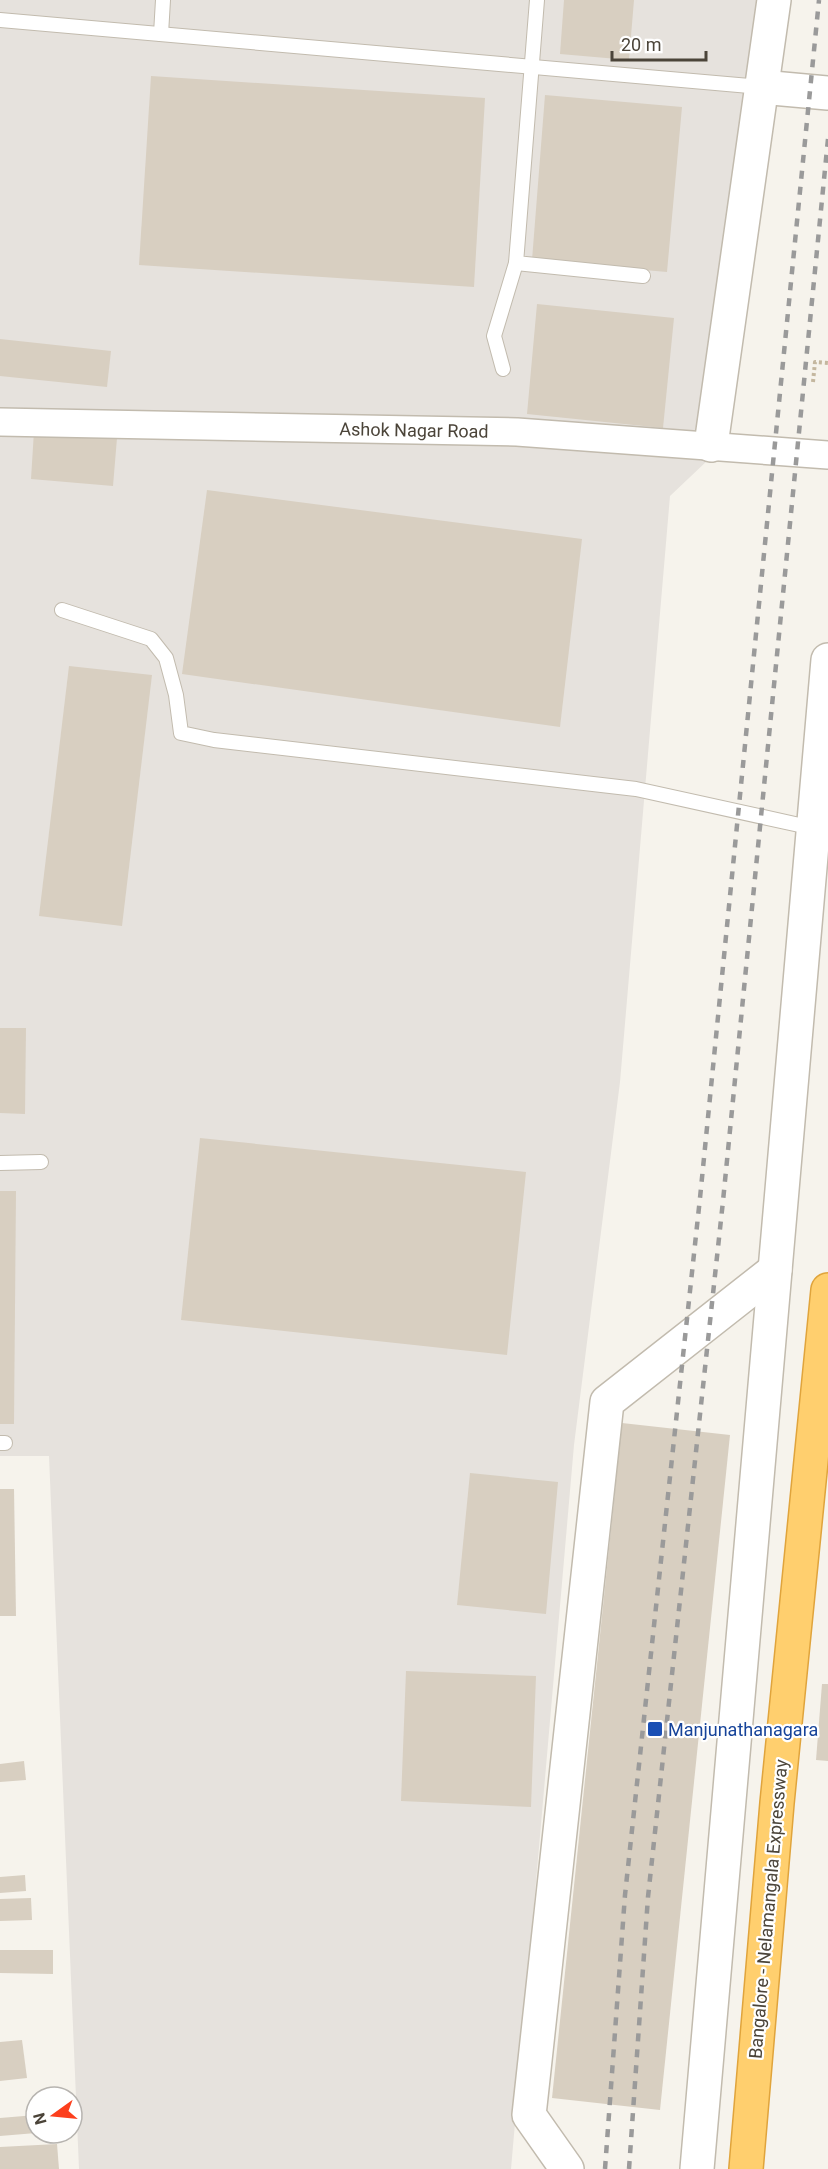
<svg xmlns="http://www.w3.org/2000/svg" width="828" height="2169" viewBox="0 0 828 2169" font-family="Roboto,sans-serif">
  <style>
    .industrial { fill: #e6e2dd }
    .building { fill: #d8cfc1 }
    .lines { fill: none; stroke-linecap: round; stroke-linejoin: round }
    .service-casing { stroke: #c2bbae; stroke-width: 16 }
    .minor-casing { stroke: #c2bbae; stroke-width: 30 }
    .tertiary-casing { stroke: #c2bbae; stroke-width: 36 }
    .motorway-casing { stroke: #e0a43c; stroke-width: 36 }
    .path { stroke: #c4b79f; stroke-width: 4; stroke-dasharray: 3 3; stroke-linecap: butt }
    .service { stroke: #fff; stroke-width: 14 }
    .minor { stroke: #fff; stroke-width: 27 }
    .tertiary { stroke: #fff; stroke-width: 33 }
    .motorway { stroke: #ffcf6e; stroke-width: 33 }
    .rail { stroke: #9a9a9a; stroke-width: 4.5; stroke-dasharray: 8 8; stroke-linecap: butt }
    .transit-dot { fill: #1a4fb4; stroke: #fff; stroke-width: 2 }
    .labels { text-anchor: middle; dominant-baseline: central; stroke-width: 4.5; stroke-linejoin: round; paint-order: stroke }
    .street-label { font-size: 18px; fill: #4b4439; stroke: #fff }
    .transit-label { font-size: 18px; fill: #164399; stroke: #fff; text-anchor: start }
  </style>
  <rect width="100%" height="100%" fill="#f6f3ec"/>
  <polygon class="industrial" points="0,0 773,0 727,442 670,496 620,1082 574,1445 511,2169 79,2169 49,1456 0,1456"/>
  <g class="building">
    <polygon points="564,0 634,0 629,60 560,54"/>
    <polygon points="151,76 485,98 474,287 139,265"/>
    <polygon points="545,95 682,107 667,272 532,260"/>
    <polygon points="537,304 674,318 663,428 527,414"/>
    <polygon points="0,339 111,351 107,387 0,376"/>
    <polygon points="34,431 117,438 113,486 31,479"/>
    <polygon points="207,490 582,539 560,727 182,674"/>
    <polygon points="69,666 152,675 122,926 39,916"/>
    <polygon points="0,1028 26,1028 25,1114 0,1113"/>
    <polygon points="200,1138 526,1172 507,1355 181,1320"/>
    <polygon points="0,1191 16,1191 14,1424 0,1424"/>
    <polygon points="622,1423 730,1435 660,2110 552,2098"/>
    <polygon points="470,1473 558,1482 546,1614 457,1605"/>
    <polygon points="0,1489 14,1489 16,1616 0,1616"/>
    <polygon points="406,1671 536,1676 531,1807 401,1801"/>
    <polygon points="822,1684 828,1684 828,1761 816,1760"/>
    <polygon points="24,1761 26,1780 0,1782 0,1764"/>
    <polygon points="25,1875 26,1891 0,1893 0,1877"/>
    <polygon points="31,1898 32,1920 0,1921 0,1899"/>
    <polygon points="0,1950 53,1950 53,1974 0,1973"/>
    <polygon points="22,2040 27,2078 0,2081 0,2042"/>
    <polygon points="36,2115 36,2133 0,2136 0,2118"/>
    <polygon points="57,2144 59,2169 0,2169 0,2147"/>
  </g>
  <g class="lines">
    <defs>
      <g id="service">
        <polyline points="537,0 516,263 643,276"/>
        <polyline points="0,20 761,87"/>
        <polyline points="161,34 163,0"/>
        <polyline points="503,369 494,336 516,263"/>
        <polyline points="62,610 151,639 166,658 176,695 181,733 214,740 636,789 813,828"/>
        <polyline points="0,1163 41,1162"/>
        <polyline points="0,1443 5,1443"/>
      </g>
      <polyline id="minor" points="0,422 517,432 828,455"/>
      <g id="tertiary">
        <polyline points="761,87 828,93"/>
        <polyline points="711,445 774,0"/>
        <polyline points="567,2169 529,2115 607,1402 775,1270"/>
        <polyline points="697,2169 828,660"/>
      </g>
      <polyline id="motorway" points="746,2169 777,1803 828,1290"/>
    </defs>
    <use href="#service" class="service-casing"/>
    <use href="#minor" class="minor-casing"/>
    <use href="#tertiary" class="tertiary-casing"/>
    <use href="#motorway" class="motorway-casing"/>
    <polyline class="path" points="813,382 815,362 828,363"/>
    <use href="#service" class="service"/>
    <use href="#minor" class="minor"/>
    <use href="#tertiary" class="tertiary"/>
    <use href="#motorway" class="motorway"/>
    <g class="rail">
      <polyline points="605,2169 625,1895 700,1198 819,0"/>
      <polyline points="629,2169 648,1897 723,1201 828,139"/>
    </g>
  </g>
  <rect class="transit-dot" x="647" y="1721" width="16" height="16" rx="3"/>
  <g class="labels">
    <g class="street-label">
      <text transform="translate(414 430) rotate(1)">Ashok Nagar Road</text>
      <text transform="translate(768 1909) rotate(-85)">Bangalore - Nelamangala Expressway</text>
    </g>
    <g class="transit-label">
      <text x="668" y="1729">Manjunathanagara</text>
    </g>
  </g>
  <g transform="translate(54 2115) rotate(255)"><circle r="28" fill="#ffffff" stroke="#b7b4b0" stroke-width="1.5"/>
  <path d="M0-4.5L10 22L0 15L-10 22Z" fill="#fc3f1d"/>
  <text y="-9" font-size="16" font-weight="bold" text-anchor="middle" fill="#4b4439">N</text>
  </g>
  <path d="M612 51v9h94v-9" fill="none" stroke="#4b4439" stroke-width="3"/>
  <text x="621" y="51" font-size="18" fill="#4b4439" stroke="#ffffff" stroke-width="4.5" paint-order="stroke">20 m</text>
</svg>
